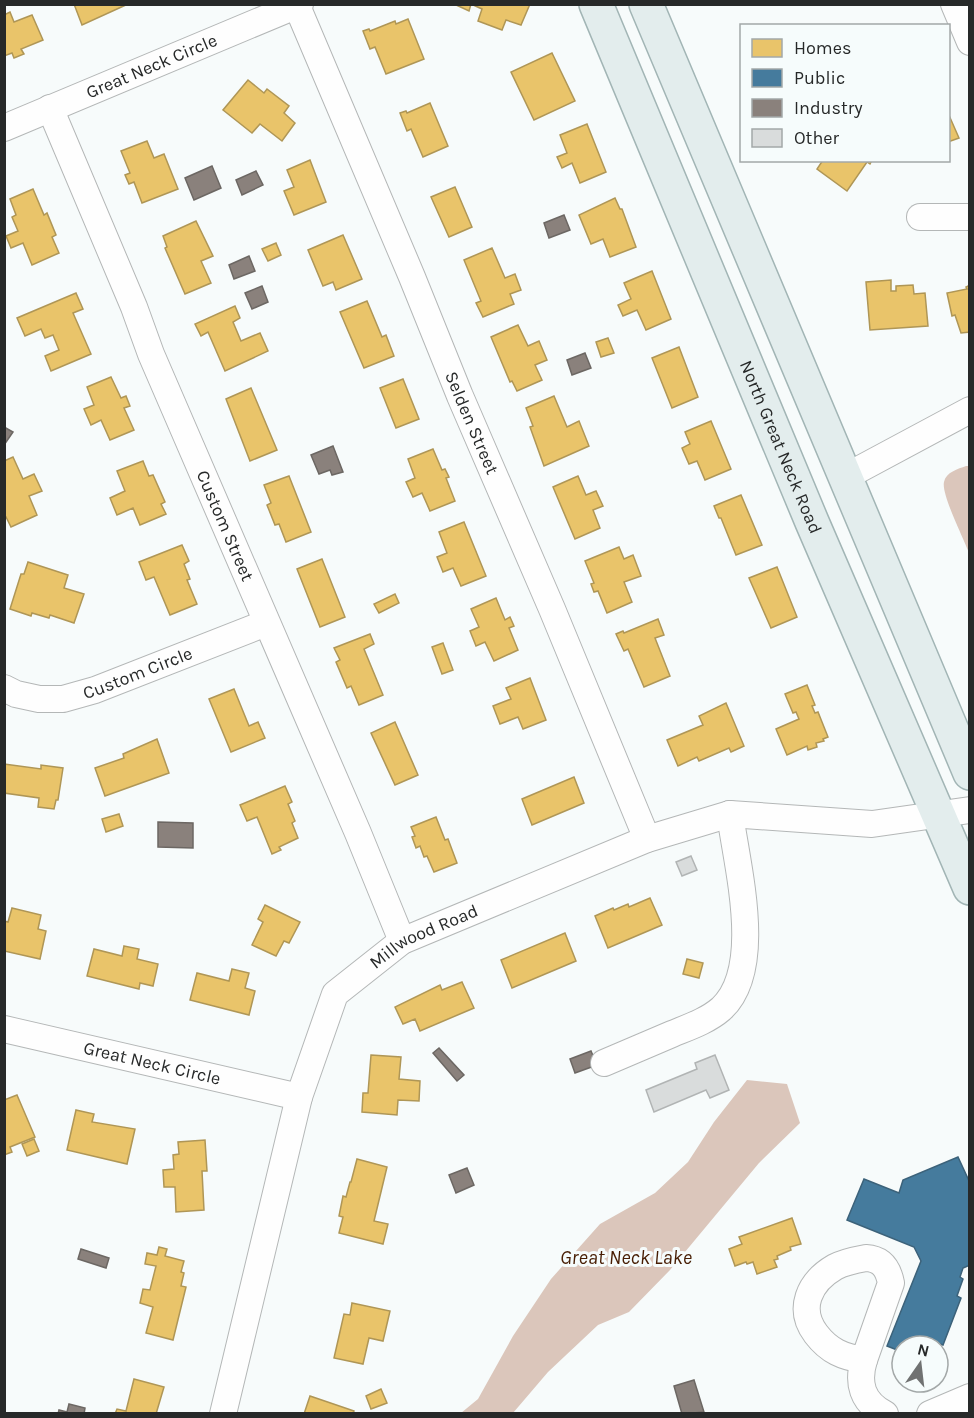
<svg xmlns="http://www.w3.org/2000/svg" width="974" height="1418" viewBox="0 0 974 1418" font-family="Karla,sans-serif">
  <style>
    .water { fill: #dbc6bb }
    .homes { fill: #e9c46a; stroke: #af9656; stroke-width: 1.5 }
    .public { fill: #457b9d; stroke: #3c627a; stroke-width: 1.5 }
    .industry { fill: #8a817c; stroke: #6c6763; stroke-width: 1.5 }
    .building { fill: #d9dcdc; stroke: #b1b4b4; stroke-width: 1.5 }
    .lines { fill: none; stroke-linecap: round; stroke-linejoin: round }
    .minor-casing { stroke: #b4b7b7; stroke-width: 28 }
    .major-casing { stroke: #a2b5b5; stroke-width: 36 }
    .minor { stroke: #fefefe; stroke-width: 26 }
    .major { stroke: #e3eded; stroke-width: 33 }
    .labels { text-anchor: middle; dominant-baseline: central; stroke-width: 6; stroke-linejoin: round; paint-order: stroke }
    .street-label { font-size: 18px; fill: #272929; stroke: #f6fcfc }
    .water-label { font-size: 20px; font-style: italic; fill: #471d03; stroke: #f6fcfc }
  </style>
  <rect width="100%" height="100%" fill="#f7fbfb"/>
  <g class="water">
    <path d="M966,466H970L969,553C964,539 941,494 944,482C946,472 958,469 966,466Z"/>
    <polygon points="747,1080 787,1084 800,1123 759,1163 670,1270 629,1312 598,1325 548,1372 513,1413 461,1413 478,1399 513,1336 551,1279 600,1224 655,1193 688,1162 714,1122"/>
  </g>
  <g class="homes">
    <polygon points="74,4 128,4 82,25"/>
    <polygon points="454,4 471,4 469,11"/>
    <polygon points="471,4 530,4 521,25 506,20 502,30 478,21 482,9"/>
    <polygon points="10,12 14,22 32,15 43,40 21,49 24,54 14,58 12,53 4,56 4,15"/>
    <polygon points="408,19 424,59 386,74 375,47 370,49 363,31 369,29 370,31 395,21 396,24"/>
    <polygon points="552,53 575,101 534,120 511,72"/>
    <polygon points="248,80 264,93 267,89 289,106 284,113 295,123 282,141 260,124 252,133 223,110"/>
    <polygon points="430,103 448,146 423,157 411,129 407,131 400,113 406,111 407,113"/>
    <polygon points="948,113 959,138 948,142"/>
    <polygon points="587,124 606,172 580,183 572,163 562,168 557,157 567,153 560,135"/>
    <polygon points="147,141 154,158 164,154 178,189 142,203 134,182 129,184 125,175 130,173 121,151"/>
    <polygon points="310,160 326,202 294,215 284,191 294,187 287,170"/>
    <polygon points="823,160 872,160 870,164 867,162 847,191 817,169"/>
    <polygon points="455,187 472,227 449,237 431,197"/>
    <polygon points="33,189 44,215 47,213 56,235 52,237 59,253 32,265 23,243 11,248 6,236 18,231 12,217 16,215 10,199"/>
    <polygon points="615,198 620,209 622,209 636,247 610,257 603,239 591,244 579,215"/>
    <polygon points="196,221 213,256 201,261 211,283 185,294 165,248 167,247 163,236"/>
    <polygon points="343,235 362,279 336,290 333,282 323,286 308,250"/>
    <polygon points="276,243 281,255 268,261 262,249"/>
    <polygon points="492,248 505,278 515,274 521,290 510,294 514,304 483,317 476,303 481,301 464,260"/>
    <polygon points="652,271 671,319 646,330 637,310 623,316 618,305 631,299 624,283"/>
    <polygon points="891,280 891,291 896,291 896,286 913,285 914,294 925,293 928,326 870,330 866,282"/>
    <polygon points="970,285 970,332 961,333 955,315 952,316 947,293 967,289 966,287"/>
    <polygon points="76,293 83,309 73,313 91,354 51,371 45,356 59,350 53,335 45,338 41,329 25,336 17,318"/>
    <polygon points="367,301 382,337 386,335 394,356 364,368 340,312"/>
    <polygon points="235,306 240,318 233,322 241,341 260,333 268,351 225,371 208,332 201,336 195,324"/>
    <polygon points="518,325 528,346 539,341 547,360 535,365 542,380 517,391 512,381 510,382 491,337"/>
    <polygon points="608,338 614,353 601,357 596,342"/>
    <polygon points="679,347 698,397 672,408 652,358"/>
    <polygon points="111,377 121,398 126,396 130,406 124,408 134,430 110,440 101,420 91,425 84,409 94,405 87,387"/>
    <polygon points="403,379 419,419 396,428 380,388"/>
    <polygon points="251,388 277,450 250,461 226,399"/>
    <polygon points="554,396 567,427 579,421 589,446 544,466 530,427 533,426 526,408"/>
    <polygon points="711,421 731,469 705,480 697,461 689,464 682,448 690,444 685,432"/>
    <polygon points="433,449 442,470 445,469 449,477 446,478 455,501 430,511 422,493 413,497 406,482 415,478 408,459"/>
    <polygon points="13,457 23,479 34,474 42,491 29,496 37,515 11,527 6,517 4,518 4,461"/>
    <polygon points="143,461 149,476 153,475 165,502 161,504 166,514 140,525 133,508 117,515 110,498 125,491 117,471"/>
    <polygon points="289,476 311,532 286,542 279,524 275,525 267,505 271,503 264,485"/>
    <polygon points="578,476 586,495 596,491 603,506 593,510 600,528 575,539 553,487"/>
    <polygon points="741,495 762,545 736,555 721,518 719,518 714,506"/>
    <polygon points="464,522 486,576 461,586 453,568 443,572 437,557 447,553 439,532"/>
    <polygon points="182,545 189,561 184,564 190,579 187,580 197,604 170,615 154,577 146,580 139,562"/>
    <polygon points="619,547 624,559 633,555 641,576 624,582 632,602 607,613 598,591 594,592 591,584 594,583 585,561"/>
    <polygon points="322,559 345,617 320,627 297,569"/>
    <polygon points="28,562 68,575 64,588 84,594 74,623 50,615 49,618 32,613 31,616 10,609 21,574 24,574"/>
    <polygon points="777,567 797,617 771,628 749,578"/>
    <polygon points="395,594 399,603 379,613 374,604"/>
    <polygon points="496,598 505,620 510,617 514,626 509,628 518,650 494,661 485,642 476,646 470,631 479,627 471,609"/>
    <polygon points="658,619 664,635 655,638 670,676 644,687 628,649 624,651 616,634 623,631 624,633"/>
    <polygon points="370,634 374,644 364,649 383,695 359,705 351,686 347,688 336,662 340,660 334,648"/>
    <polygon points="443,643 453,670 442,674 432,647"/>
    <polygon points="530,678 546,720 523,729 518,717 500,724 493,706 511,699 506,688"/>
    <polygon points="807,685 815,705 812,706 815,713 818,712 828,737 823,739 824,741 816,743 817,747 808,750 807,746 787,755 776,729 799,719 796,712 793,713 785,694"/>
    <polygon points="234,689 249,726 258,722 265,738 231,752 209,699"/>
    <polygon points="726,703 744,746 731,752 729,748 699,761 697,757 678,766 667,740 703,725 699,716"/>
    <polygon points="395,722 418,775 395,785 371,733"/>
    <polygon points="157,739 169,773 105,796 95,768 124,758 123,754"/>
    <polygon points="4,764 41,769 41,765 63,768 58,800 56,800 54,809 38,807 39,798 4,793"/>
    <polygon points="574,777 584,803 532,825 522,799"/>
    <polygon points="285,786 292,802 288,804 295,821 292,823 298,838 279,847 281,850 272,854 257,817 247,821 240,805"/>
    <polygon points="119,814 123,826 106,832 102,819"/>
    <polygon points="436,817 445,840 448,839 457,863 434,872 427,856 424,857 420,846 416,848 412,837 415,836 411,827"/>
    <polygon points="650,898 662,925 608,948 595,916 613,908 614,910 628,904 629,907"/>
    <polygon points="265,905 300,922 289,943 284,941 276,956 252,945 263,922 258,919"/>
    <polygon points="12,908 41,915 38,929 46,931 40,959 4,951 4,921 8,922"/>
    <polygon points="565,933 576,961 512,988 501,960"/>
    <polygon points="124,946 139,949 137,959 158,964 153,986 140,983 139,989 87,976 94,949 122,956"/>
    <polygon points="687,959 703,963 699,978 683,974"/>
    <polygon points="232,969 249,973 245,988 255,991 249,1015 190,1000 197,973 229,981"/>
    <polygon points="462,982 474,1008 420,1031 415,1019 403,1024 395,1007 440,985 442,990"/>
    <polygon points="371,1055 401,1057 399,1079 420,1081 419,1101 398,1100 397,1115 362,1112 363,1093 368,1093"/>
    <polygon points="17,1095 35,1137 10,1147 12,1152 4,1155 4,1100"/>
    <polygon points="76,1110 94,1114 92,1122 135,1129 127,1164 67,1150"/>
    <polygon points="34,1139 39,1151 27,1156 22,1144"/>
    <polygon points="205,1140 207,1171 202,1171 204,1210 176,1212 175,1187 164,1187 163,1170 174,1169 173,1155 179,1154 178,1142"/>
    <polygon points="357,1159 387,1167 374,1221 388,1224 383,1244 339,1233 343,1217 339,1216 343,1196 346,1197 350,1182 351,1182"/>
    <polygon points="792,1218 801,1244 790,1247 791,1250 777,1256 778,1259 774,1260 777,1267 757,1274 753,1262 747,1264 746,1262 735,1266 729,1249 742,1244 739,1237"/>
    <polygon points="159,1247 167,1249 165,1256 184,1261 181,1272 184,1273 181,1286 186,1287 173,1340 146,1333 153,1307 140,1303 143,1289 150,1290 156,1266 145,1264 147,1253 157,1255"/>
    <polygon points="352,1303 390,1311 383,1341 369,1338 363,1364 334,1358 344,1314 350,1315"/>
    <polygon points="134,1379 164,1387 156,1414 115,1414 117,1409 126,1411"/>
    <polygon points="381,1389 387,1403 371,1409 366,1396"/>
    <polygon points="310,1396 354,1411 353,1414 304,1414"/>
  </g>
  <polygon class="public" points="958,1157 970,1183 970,1265 963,1268 960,1277 963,1279 957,1296 961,1298 943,1345 937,1343 936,1346 902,1346 902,1352 887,1346 921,1261 914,1247 847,1220 864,1179 899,1193 903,1180"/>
  <g class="industry">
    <polygon points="212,166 221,188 194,200 185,178"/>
    <polygon points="256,171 263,185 242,195 236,180"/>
    <polygon points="564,215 570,230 549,238 544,223"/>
    <polygon points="249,256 255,271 234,279 229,265"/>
    <polygon points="262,286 268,302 252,309 245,293"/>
    <polygon points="585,353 591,368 572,375 567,360"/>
    <polygon points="4,427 13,432 4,445"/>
    <polygon points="333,446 343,472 332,475 330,470 319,474 311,455"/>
    <polygon points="158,822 193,823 193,848 158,847"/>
    <polygon points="439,1048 464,1075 457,1081 433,1053"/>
    <polygon points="591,1051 597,1065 575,1073 570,1059"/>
    <polygon points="467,1168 474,1185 456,1193 449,1175"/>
    <polygon points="81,1249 109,1258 106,1268 78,1259"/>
    <polygon points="694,1380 704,1412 682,1414 674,1386"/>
    <polygon points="69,1404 85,1408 84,1414 58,1414 59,1410 67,1412"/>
  </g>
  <g class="building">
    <polygon points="691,856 697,870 682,876 676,862"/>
    <polygon points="715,1055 729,1090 710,1098 706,1090 654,1112 646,1090 697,1069 695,1063"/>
  </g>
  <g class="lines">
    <defs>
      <g id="minor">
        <polyline points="954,4 970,42"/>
        <path id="s1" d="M297,6L412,277L460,396L552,609L647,839"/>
        <path id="s2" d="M50,108L134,307L151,354L358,833L402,941"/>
        <path id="s3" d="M4,128L300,4"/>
        <polyline points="920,217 970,217"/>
        <polyline points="845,477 970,410"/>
        <path id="s4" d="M4,688L16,694L39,699H63L95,690L266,623"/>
        <path id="s5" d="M4,1029L299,1097"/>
        <path d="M604,1063C627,1053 649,1044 672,1034C689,1027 707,1021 721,1009C765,969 737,867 730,814"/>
        <path d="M866,1258C882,1259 888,1268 891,1283L864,1360C843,1357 829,1351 816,1334C797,1309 809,1282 835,1267C844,1262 855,1260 866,1258Z"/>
        <path d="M864,1360C857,1383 862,1402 885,1414"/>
        <path id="s6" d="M223,1414L299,1097L335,994L402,941L647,839L730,814L872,824L970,810"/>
        <polyline points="930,1414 970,1397"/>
      </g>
      <g id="major">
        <path id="s7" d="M596,4L812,522L970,888"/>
        <polyline points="646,4 970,773"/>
      </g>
    </defs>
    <use href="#minor" class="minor-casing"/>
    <use href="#major" class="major-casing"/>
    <use href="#minor" class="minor"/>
    <use href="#major" class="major"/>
  </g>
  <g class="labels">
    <g class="street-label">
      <text stroke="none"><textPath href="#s3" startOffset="160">Great Neck Circle</textPath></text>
      <text stroke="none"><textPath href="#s1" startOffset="452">Selden Street</textPath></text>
      <text stroke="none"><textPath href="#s7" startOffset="480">North Great Neck Road</textPath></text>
      <text stroke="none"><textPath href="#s2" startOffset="453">Custom Street</textPath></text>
      <text stroke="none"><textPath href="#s4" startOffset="140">Custom Circle</textPath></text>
      <text stroke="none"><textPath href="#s6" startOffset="542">Millwood Road</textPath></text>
      <text stroke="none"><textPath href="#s5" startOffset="152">Great Neck Circle</textPath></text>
    </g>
    <g class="water-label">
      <text x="626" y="1257">Great Neck Lake</text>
    </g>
  </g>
  <rect width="974" height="1418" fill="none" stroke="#272929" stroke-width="12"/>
  <rect x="740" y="24" width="210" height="138" fill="#f6fcfc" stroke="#a3a8a8" stroke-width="1.5"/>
  <rect x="752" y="39" width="30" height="18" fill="#e9c46a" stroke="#a3a8a8" stroke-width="1.5"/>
  <text x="794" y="54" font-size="18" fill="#272929">Homes</text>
  <rect x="752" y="69" width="30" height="18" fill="#457b9d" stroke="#a3a8a8" stroke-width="1.5"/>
  <text x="794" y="84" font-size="18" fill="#272929">Public</text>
  <rect x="752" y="99" width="30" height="18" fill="#8a817c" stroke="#a3a8a8" stroke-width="1.5"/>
  <text x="794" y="114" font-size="18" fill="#272929">Industry</text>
  <rect x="752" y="129" width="30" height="18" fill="#d9dcdc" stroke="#a3a8a8" stroke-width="1.5"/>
  <text x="794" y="144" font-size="18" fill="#272929">Other</text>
  <g transform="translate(920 1364) rotate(14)"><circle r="28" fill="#f6fcfc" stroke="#a3a8a8" stroke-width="1.5"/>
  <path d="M0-4.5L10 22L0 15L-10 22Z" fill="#707272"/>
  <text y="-9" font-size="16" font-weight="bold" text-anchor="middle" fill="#272929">N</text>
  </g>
</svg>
